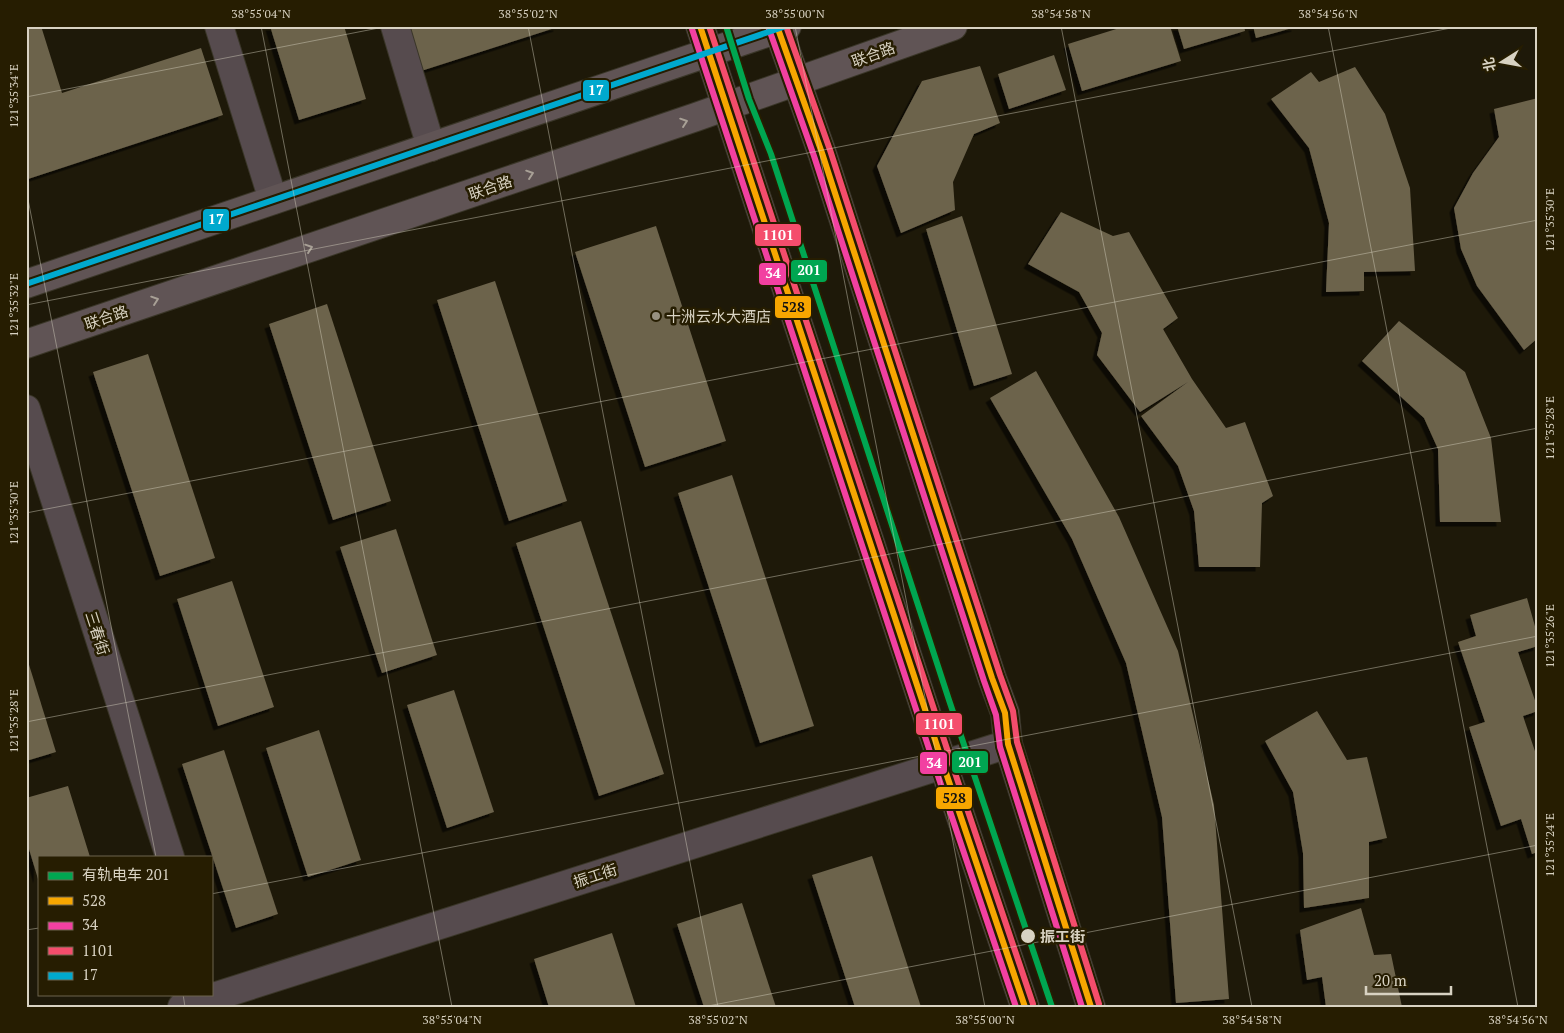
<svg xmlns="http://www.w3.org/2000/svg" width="1564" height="1033" viewBox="0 0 1564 1033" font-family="'PT Serif','Noto Sans SC',serif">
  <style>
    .building { fill: #6c634c; filter: url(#shadow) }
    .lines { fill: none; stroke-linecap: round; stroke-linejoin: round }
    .minor-casing { stroke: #3a3628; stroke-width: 30 }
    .secondary-casing { stroke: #3a3628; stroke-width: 30 }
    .primary-casing { stroke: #3a3628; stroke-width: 30 }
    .minor { stroke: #564b4e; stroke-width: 28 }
    .secondary { stroke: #62565a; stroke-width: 28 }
    .primary { stroke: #605455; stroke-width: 28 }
    .bus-1-casing { stroke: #261d01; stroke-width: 10 }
    .bus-2-casing { stroke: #261d01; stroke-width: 10 }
    .bus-3-casing { stroke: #261d01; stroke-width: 10 }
    .bus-4-casing { stroke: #261d01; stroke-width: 10 }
    .bus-1 { stroke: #f7a600; stroke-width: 6 }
    .bus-2 { stroke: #f240a1; stroke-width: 6 }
    .bus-3 { stroke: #f44d6c; stroke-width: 6 }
    .bus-4 { stroke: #00a9ce; stroke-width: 6 }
    .tram-1-casing { stroke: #261d01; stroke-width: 10 }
    .tram-1 { stroke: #00a651; stroke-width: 6 }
    .oneway { stroke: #a8a096 }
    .ticks { fill: none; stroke: #d8d2c2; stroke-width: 1; stroke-opacity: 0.45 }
    .poi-dot { fill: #979181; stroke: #261d01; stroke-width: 2 }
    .stop-dot { fill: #d8d2c2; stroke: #261d01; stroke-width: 2 }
    .labels { text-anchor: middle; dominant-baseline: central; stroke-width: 5; stroke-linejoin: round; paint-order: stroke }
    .street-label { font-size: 15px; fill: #d8d2c2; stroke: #261d01 }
    .poi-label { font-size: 15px; fill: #d8d2c2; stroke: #261d01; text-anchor: start }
    .stop-label { font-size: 15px; font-weight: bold; fill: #d8d2c2; stroke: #261d01; text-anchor: start }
    .line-badge { stroke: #261d01; stroke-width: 2 }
    .badge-label { font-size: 14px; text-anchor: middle; font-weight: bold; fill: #fff }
    .pale-badge-label { font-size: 14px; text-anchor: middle; font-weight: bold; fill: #111 }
    .neatline { fill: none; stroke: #d8d2c2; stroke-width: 2 }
    .ticks-label { font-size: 12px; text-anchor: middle; fill: #d8d2c2 }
  </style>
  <defs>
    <filter id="shadow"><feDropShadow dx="-4.5" dy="4.5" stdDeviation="0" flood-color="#0009"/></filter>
  </defs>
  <rect width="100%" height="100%" fill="#1e1909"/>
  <g class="building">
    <polygon points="26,26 41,26 62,93 201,48 223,115 28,179 26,173"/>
    <polygon points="270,26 344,26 366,99 299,120"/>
    <polygon points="406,26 558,26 558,27 421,71"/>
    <polygon points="1126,26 1170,26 1181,61 1082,91 1068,44"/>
    <polygon points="1177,26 1244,26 1245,31 1184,49"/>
    <polygon points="1253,26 1296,26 1296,27 1256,38"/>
    <polygon points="1054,55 1066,90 1009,109 998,74"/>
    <polygon points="980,66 1000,123 974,134 953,182 955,210 901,233 877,166 922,81"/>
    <polygon points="1355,67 1385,114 1410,188 1415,271 1364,272 1364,291 1326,292 1329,223 1309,148 1271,99 1311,72 1319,82"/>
    <polygon points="1538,98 1538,338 1524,350 1477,286 1461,249 1454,208 1473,173 1499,137 1494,109"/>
    <polygon points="1061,212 1113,236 1129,232 1178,318 1163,329 1192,379 1226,428 1245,422 1273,496 1262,503 1260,567 1199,567 1194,511 1178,466 1141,416 1188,382 1140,412 1097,355 1102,333 1079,292 1028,264"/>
    <polygon points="962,216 1012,374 974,386 926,229"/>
    <polygon points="656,226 726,441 645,467 575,252"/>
    <polygon points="495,281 567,501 509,521 437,300"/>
    <polygon points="327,304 391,501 333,520 269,324"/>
    <polygon points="1399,321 1465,372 1491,438 1501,522 1440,522 1438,449 1424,418 1362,361"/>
    <polygon points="148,354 215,558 160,576 93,372"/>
    <polygon points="1036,371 1119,517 1178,651 1214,805 1229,999 1176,1003 1162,817 1126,663 1072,539 990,398"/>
    <polygon points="732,475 814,726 760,743 678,493"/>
    <polygon points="581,521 664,774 599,796 516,543"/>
    <polygon points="396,529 437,655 382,673 340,547"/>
    <polygon points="232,581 274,707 218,726 177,599"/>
    <polygon points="1527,598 1538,637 1538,646 1518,652 1538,709 1538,711 1523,716 1538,760 1538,852 1532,854 1521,819 1501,826 1469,727 1485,722 1458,642 1476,636 1470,615"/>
    <polygon points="26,655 56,752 26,761"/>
    <polygon points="454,690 494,812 447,828 407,705"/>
    <polygon points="1317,711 1347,760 1367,757 1387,838 1369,842 1369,898 1304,908 1303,853 1293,792 1265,741"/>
    <polygon points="319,730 361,860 308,877 266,748"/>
    <polygon points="224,750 278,914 236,928 182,764"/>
    <polygon points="68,786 90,857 39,857 38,879 26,839 26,798"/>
    <polygon points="872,856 921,1007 855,1007 812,875"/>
    <polygon points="742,903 776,1007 704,1007 677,924"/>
    <polygon points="1361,908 1374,955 1391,954 1402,1007 1326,1007 1322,977 1307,980 1300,930"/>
    <polygon points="612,933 636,1007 549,1007 534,959"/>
  </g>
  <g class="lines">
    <defs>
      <g id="minor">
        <polyline points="219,26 273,200"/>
        <polyline points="395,26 431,147"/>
        <polyline points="26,409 170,857"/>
        <polyline points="182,1007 1008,744"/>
      </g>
      <g id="secondary">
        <polyline points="700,26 943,764 1025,1007"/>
        <polyline points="777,26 822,153 992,678 1005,713 1008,744 1091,1007"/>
      </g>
      <g id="primary">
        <polyline points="26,284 787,26"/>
        <polyline points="26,344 696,117 953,26"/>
      </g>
    </defs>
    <use href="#minor" class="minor-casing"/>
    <use href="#secondary" class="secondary-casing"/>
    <use href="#primary" class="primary-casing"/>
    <use href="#minor" class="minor"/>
    <use href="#secondary" class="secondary"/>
    <use href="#primary" class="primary"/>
    <defs>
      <g id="bus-1">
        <polyline points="700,26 943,764 1025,1007"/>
        <polyline points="777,26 822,153 992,678 1005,713 1008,744 1091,1007"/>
      </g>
      <g id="bus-2">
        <polyline points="692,29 935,767 1016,1007"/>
        <polyline points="769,29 814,156 984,681 996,715 1000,747 1082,1007"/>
      </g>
      <g id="bus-3">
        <polyline points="709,26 951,761 1033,1004"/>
        <polyline points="786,26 830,150 1000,675 1013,711 1017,742 1099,1004"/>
      </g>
      <polyline id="bus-4" points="26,284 786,26"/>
    </defs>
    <use href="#bus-1" class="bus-1-casing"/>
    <use href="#bus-2" class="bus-2-casing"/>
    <use href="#bus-3" class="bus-3-casing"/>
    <use href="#bus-4" class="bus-4-casing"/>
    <use href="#bus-1" class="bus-1"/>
    <use href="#bus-2" class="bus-2"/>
    <use href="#bus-3" class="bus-3"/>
    <use href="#bus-4" class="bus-4"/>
    <defs>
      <polyline id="tram-1" points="726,26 749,99 771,154 949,700 1052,1007"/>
    </defs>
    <use href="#tram-1" class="tram-1-casing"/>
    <use href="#tram-1" class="tram-1"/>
  </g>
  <defs><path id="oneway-chevron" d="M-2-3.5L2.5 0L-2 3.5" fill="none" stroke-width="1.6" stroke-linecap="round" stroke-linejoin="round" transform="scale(1.25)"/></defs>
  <g class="oneway">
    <use href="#oneway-chevron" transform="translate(684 122) rotate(-19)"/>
    <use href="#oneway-chevron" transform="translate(530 174) rotate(-19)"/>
    <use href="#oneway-chevron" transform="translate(309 248) rotate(-19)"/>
    <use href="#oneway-chevron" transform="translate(155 300) rotate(-19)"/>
  </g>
  <path class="ticks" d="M261,26L452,1007M528,26L718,1007M795,26L985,1007M1061,26L1252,1007M1328,26L1518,1007M26,97L389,26M26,189L156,857M26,305L1461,26M26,513L1538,220M26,722L1538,428M211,894L1538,636M26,930L39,928M183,994L185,1007M703,1007L1538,845"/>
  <circle class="poi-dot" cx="656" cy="316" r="5"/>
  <circle class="stop-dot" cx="1028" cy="936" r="8"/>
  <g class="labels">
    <g class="street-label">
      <text transform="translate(873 54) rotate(-20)">联合路</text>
      <text transform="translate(490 187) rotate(-19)">联合路</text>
      <text transform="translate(106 317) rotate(-19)">联合路</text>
      <text transform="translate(98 633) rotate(72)">三春街</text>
      <text transform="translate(595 875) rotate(-18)">振工街</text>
    </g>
    <g class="poi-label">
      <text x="666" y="316">十洲云水大酒店</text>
    </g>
    <g class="stop-label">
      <text x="1040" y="936">振工街</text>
    </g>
  </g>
  <g class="line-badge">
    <rect x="582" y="79" width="28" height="23" rx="5" fill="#00a9ce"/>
    <rect x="202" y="208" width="28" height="24" rx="5" fill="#00a9ce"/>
    <rect x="754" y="223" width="48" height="24" rx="5" fill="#f44d6c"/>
    <rect x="790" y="259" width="38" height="24" rx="5" fill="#00a651"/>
    <rect x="758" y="262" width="29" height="24" rx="5" fill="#f240a1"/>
    <rect x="774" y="295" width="38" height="24" rx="5" fill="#f7a600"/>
    <rect x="915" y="712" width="48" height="24" rx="5" fill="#f44d6c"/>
    <rect x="951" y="750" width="38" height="24" rx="5" fill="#00a651"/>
    <rect x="919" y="751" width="29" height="24" rx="5" fill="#f240a1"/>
    <rect x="935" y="786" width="38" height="24" rx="5" fill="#f7a600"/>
  </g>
  <g class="badge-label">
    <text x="596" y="95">17</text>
    <text x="216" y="224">17</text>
    <text x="778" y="240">1101</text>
    <text x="809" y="275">201</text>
    <text x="773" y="278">34</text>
    <text x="939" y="729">1101</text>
    <text x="970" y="767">201</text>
    <text x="934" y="768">34</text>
  </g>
  <g class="pale-badge-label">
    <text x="793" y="312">528</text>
    <text x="954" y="803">528</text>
  </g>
  <rect width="1564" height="1033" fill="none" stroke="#261d01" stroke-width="55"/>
  <rect x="38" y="856" width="175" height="140" fill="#261d01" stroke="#6d654e"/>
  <rect x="48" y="872" width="25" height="8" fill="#00a651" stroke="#6d654e"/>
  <text x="82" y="880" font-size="15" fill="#d8d2c2">有轨电车 201</text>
  <rect x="48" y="897" width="25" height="8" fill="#f7a600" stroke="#6d654e"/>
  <text x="82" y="906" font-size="15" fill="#d8d2c2">528</text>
  <rect x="48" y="922" width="25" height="8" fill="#f240a1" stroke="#6d654e"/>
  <text x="82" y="930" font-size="15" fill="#d8d2c2">34</text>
  <rect x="48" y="947" width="25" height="8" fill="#f44d6c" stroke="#6d654e"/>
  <text x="82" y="956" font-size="15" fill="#d8d2c2">1101</text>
  <rect x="48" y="972" width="25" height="8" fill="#00a9ce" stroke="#6d654e"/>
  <text x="82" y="980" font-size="15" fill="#d8d2c2">17</text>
  <g transform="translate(1502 62) rotate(259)" stroke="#261d01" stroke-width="4" paint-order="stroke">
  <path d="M0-4L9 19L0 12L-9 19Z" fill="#d8d2c2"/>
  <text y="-8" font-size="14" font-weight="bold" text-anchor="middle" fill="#d8d2c2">北</text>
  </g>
  <path d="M1366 986v8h85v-8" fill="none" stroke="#d8d2c2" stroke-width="2.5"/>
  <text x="1374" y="986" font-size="15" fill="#d8d2c2" stroke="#261d01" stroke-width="4" paint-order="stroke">20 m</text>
  <rect x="28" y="28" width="1508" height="978" class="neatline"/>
  <g class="ticks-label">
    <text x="261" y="18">38°55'04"N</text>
    <text x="528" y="18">38°55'02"N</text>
    <text x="795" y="18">38°55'00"N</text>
    <text x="1061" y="18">38°54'58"N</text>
    <text x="1328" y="18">38°54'56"N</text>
    <text transform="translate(14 96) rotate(-90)" y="4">121°35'34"E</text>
    <text transform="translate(1550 220) rotate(-90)" y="4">121°35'30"E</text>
    <text transform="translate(14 305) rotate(-90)" y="4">121°35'32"E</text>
    <text transform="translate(1550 428) rotate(-90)" y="4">121°35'28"E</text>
    <text transform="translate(14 513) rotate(-90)" y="4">121°35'30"E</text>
    <text transform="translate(1550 636) rotate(-90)" y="4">121°35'26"E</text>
    <text transform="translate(14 721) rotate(-90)" y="4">121°35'28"E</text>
    <text transform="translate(1550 845) rotate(-90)" y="4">121°35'24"E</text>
    <text x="452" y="1024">38°55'04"N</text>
    <text x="718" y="1024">38°55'02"N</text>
    <text x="985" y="1024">38°55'00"N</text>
    <text x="1252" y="1024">38°54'58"N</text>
    <text x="1518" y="1024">38°54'56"N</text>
  </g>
</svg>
